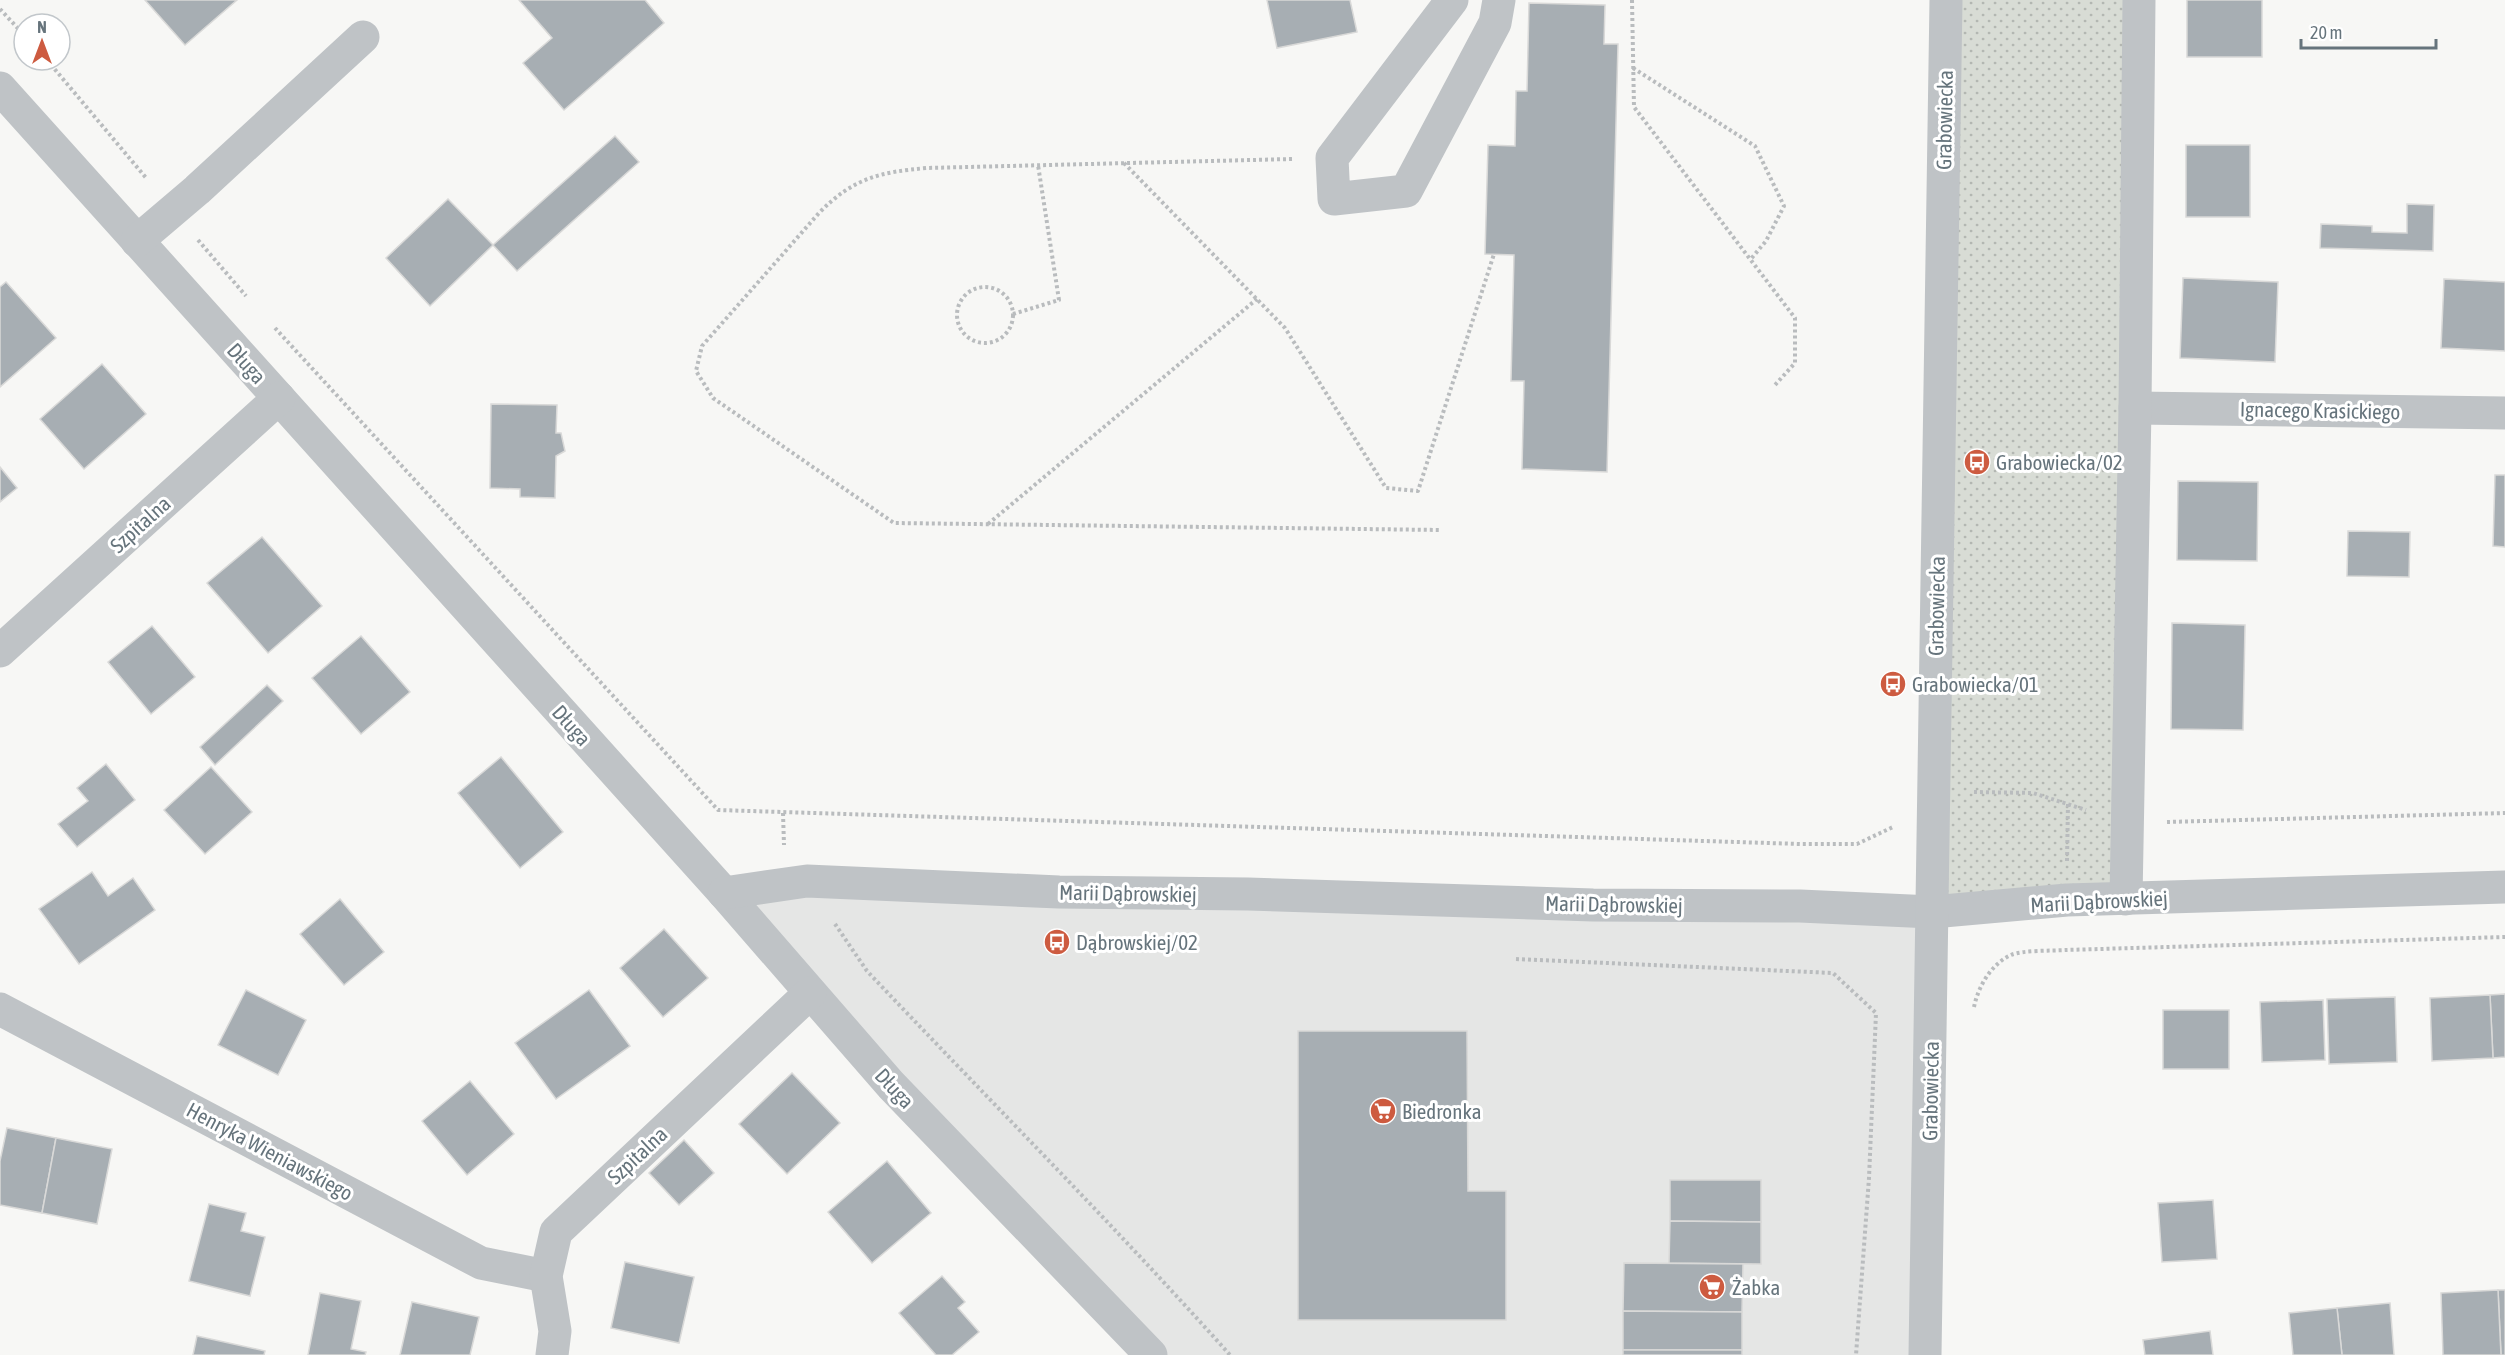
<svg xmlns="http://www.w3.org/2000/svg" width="2505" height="1355" viewBox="0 0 2505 1355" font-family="'Asap Condensed',sans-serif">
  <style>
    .built { fill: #e5e6e5 }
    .grass { fill: url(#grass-dots) }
    .building { fill: #a7aeb3; stroke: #d9d9d8; stroke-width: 1.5 }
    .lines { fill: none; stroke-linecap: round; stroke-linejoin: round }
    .path { stroke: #b9bcbe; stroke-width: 4; stroke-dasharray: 3 3; stroke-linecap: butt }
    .minor { stroke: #bfc3c6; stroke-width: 33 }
    .labels { text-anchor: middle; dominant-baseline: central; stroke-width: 6; stroke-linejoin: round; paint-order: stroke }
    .street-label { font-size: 21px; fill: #66747c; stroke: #fff }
    .poi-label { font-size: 21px; fill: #66747c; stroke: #fff; text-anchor: start }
  </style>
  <defs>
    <pattern id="grass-dots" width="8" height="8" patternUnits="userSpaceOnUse" patternTransform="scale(1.5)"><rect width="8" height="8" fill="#d8dcd5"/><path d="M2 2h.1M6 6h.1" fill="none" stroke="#b3b7b2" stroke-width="1.8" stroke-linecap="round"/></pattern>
  </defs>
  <rect width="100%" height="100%" fill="#f7f7f5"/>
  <polygon class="built" points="724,893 1932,912 1925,1355 1151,1355"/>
  <polygon class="grass" points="1946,0 2139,0 2126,899 1932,912"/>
  <g class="building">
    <polygon points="145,0 237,0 185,45"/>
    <polygon points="519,0 645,0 664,23 564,110 523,63 552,38"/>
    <polygon points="1267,0 1350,0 1357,32 1277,48"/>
    <rect x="2187" y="0" width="75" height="57"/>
    <polygon points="1529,3 1605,5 1604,44 1618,44 1607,472 1522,469 1524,381 1511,381 1514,255 1485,254 1488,145 1515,146 1516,91 1527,91"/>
    <polygon points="615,136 639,162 517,271 493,245"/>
    <rect x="2186" y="145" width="64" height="72"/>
    <polygon points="448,199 493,245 430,306 386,258"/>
    <polygon points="2407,204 2434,205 2433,251 2320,248 2321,224 2372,226 2372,232 2407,233"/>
    <polygon points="2183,278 2278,282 2275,362 2180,358"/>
    <polygon points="2444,279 2505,282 2505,351 2441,348"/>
    <polygon points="6,282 56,338 0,387 0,287"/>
    <polygon points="102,364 146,414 84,469 40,419"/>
    <polygon points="491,404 557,405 556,433 561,433 565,451 556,456 555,498 520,497 520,489 490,488"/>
    <polygon points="0,467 17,488 0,502"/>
    <polygon points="2495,475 2505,475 2505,547 2493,546"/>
    <polygon points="2178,481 2258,482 2257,561 2177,560"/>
    <polygon points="2348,531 2410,532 2409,577 2347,576"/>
    <polygon points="262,537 322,606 268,653 207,583"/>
    <polygon points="2172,623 2245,625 2243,730 2171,729"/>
    <polygon points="152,626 195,677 151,714 108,662"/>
    <polygon points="361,636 410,692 361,734 312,678"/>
    <polygon points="267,685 283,701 215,765 200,747"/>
    <polygon points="501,757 563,832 520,868 458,793"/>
    <polygon points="106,764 135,800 77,847 58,824 88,801 77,788"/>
    <polygon points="211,767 252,812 205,854 164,810"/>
    <polygon points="92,872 108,896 133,878 155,910 79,964 39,909"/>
    <polygon points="340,899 384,952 344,985 300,934"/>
    <polygon points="664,929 708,978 663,1017 620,968"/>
    <polygon points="246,990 306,1020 278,1075 218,1045"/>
    <polygon points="589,990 630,1046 556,1099 515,1043"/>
    <polygon points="2505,994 2505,1057 2493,1058 2490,995"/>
    <polygon points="2490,995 2493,1058 2432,1061 2430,998"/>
    <polygon points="2395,997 2397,1062 2329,1064 2327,999"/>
    <polygon points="2323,1000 2325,1060 2262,1062 2260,1002"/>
    <rect x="2163" y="1010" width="66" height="59"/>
    <polygon points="1298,1031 1467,1031 1468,1191 1506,1191 1506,1320 1298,1320"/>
    <polygon points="792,1073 840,1123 787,1174 739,1124"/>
    <polygon points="470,1081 514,1134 467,1175 422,1121"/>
    <polygon points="7,1128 56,1138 42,1213 0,1205 0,1161"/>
    <polygon points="56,1138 112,1149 97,1224 42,1213"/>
    <polygon points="684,1140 714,1173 679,1205 649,1173"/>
    <polygon points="887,1161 931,1213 872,1263 828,1212"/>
    <polygon points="1670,1180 1761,1180 1761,1222 1670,1221"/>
    <polygon points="2213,1200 2217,1259 2162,1262 2158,1203"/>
    <polygon points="209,1204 246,1213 241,1231 265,1237 250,1296 189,1281"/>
    <polygon points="1670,1221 1761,1222 1761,1264 1669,1263"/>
    <polygon points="625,1262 694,1277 679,1343 611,1328"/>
    <polygon points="1624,1263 1743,1264 1742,1312 1623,1311"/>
    <polygon points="942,1276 965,1302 958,1308 979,1332 952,1355 936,1355 899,1313"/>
    <polygon points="2498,1290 2505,1290 2505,1355 2501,1355"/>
    <polygon points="2498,1290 2501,1355 2443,1355 2441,1293"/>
    <polygon points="320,1293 361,1301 351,1349 366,1352 365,1355 308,1355"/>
    <polygon points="412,1302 479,1317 470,1355 400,1355"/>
    <polygon points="2390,1303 2394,1355 2342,1355 2337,1308"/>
    <polygon points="2337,1308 2342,1355 2293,1355 2289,1313"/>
    <polygon points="1623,1311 1742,1312 1742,1350 1623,1350"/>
    <polygon points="2210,1331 2213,1355 2145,1355 2143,1340"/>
    <polygon points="197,1336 265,1351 264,1355 193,1355"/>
    <rect x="1623" y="1350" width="119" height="5"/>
  </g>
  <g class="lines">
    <g class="path">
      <polyline points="1632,0 1634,107 1795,318 1795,363 1775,385"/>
      <polyline points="0,9 24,35"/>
      <polyline points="47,60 147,179"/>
      <polyline points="1633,68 1755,146 1784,206 1766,241 1750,260"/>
      <path d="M1292,159L927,168C880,172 853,178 819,213L702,346L696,371L713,398L894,523L1441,530"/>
      <polyline points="1124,163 1285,328 1386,488 1418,491 1494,254"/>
      <polyline points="198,240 246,296"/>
      <circle cx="985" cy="315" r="28"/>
      <polyline points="1013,314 1059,300 1038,165"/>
      <polyline points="275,328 718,810 1800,844 1857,844 1893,827"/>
      <polyline points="988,524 1257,299"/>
      <polyline points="1974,792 2033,793 2086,810"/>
      <polyline points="783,813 784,845"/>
      <polyline points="2167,822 2505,813"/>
      <polyline points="2067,861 2068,804"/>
      <path d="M835,924L867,971C988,1099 1113,1224 1230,1355"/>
      <polyline points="1516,959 1833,973 1876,1013 1869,1178 1856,1355"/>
      <path d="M1974,1007C1978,987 1991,964 2011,955C2022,950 2052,951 2066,950L2505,937"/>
    </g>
    <g class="minor">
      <polyline points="1452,0 1332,158 1334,199 1406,191 1495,23 1499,0"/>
      <polyline points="0,88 724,893 891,1085 1151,1355"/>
      <polyline points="137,241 197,190 363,37"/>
      <polyline points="2135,408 2505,413"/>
      <polyline points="0,651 279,398"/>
      <polyline points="724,893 807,881 1059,892 1248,894 1593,905 1800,906 1932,912 2067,900 2505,887"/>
      <polyline points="2126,899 2135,408 2139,0"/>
      <polyline points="0,1009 481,1263 546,1276"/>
      <polyline points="552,1355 555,1331 546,1276 556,1232 810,993"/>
      <polyline points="1925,1355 1946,0"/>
    </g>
  </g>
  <defs>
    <symbol id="bus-disc" viewBox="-11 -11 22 22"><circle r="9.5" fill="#cd5b40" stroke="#fff"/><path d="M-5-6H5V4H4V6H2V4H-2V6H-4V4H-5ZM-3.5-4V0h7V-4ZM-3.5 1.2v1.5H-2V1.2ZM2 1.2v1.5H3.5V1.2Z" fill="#fff"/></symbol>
    <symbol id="supermarket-disc" viewBox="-11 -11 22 22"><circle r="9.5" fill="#cd5b40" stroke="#fff"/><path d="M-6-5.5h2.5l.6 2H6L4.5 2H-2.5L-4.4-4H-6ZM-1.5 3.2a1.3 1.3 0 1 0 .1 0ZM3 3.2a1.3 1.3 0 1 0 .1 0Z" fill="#fff"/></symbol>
  </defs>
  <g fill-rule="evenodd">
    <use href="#bus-disc" x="1962" y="447" width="30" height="30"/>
    <use href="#bus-disc" x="1878" y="669" width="30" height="30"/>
    <use href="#bus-disc" x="1042" y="927" width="30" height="30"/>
    <use href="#supermarket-disc" x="1368" y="1096" width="30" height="30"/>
    <use href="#supermarket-disc" x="1697" y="1272" width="30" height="30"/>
  </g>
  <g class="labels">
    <g class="street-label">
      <text transform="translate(1944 120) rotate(-89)">Grabowiecka</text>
      <text transform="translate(247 363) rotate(48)">Długa</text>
      <text transform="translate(2320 410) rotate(1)">Ignacego Krasickiego</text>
      <text transform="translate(140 524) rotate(-42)">Szpitalna</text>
      <text transform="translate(1936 606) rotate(-89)">Grabowiecka</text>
      <text transform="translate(572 725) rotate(48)">Długa</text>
      <text transform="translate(1128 893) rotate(1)">Marii Dąbrowskiej</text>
      <text transform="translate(2099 901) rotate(-3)">Marii Dąbrowskiej</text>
      <text transform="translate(1614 904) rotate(1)">Marii Dąbrowskiej</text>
      <text transform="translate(895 1088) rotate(47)">Długa</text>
      <text transform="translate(1930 1091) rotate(-89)">Grabowiecka</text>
      <text transform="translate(270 1151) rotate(28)">Henryka Wieniawskiego</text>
      <text transform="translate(637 1155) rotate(-43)">Szpitalna</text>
    </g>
    <g class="poi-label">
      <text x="1996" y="462">Grabowiecka/02</text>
      <text x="1912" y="684">Grabowiecka/01</text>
      <text x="1076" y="942">Dąbrowskiej/02</text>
      <text x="1402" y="1111">Biedronka</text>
      <text x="1732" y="1287">Żabka</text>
    </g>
  </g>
  <g transform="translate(42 42)"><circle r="28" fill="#ffffff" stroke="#c2c7cb" stroke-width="1.5"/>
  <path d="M0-4.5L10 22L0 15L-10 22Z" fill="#cd5b40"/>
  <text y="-9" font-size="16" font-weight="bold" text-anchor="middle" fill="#66747c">N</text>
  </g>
  <path d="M2301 39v9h135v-9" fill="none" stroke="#66747c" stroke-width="3"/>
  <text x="2310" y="39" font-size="18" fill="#66747c" stroke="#ffffff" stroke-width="4.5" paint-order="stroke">20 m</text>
</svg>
